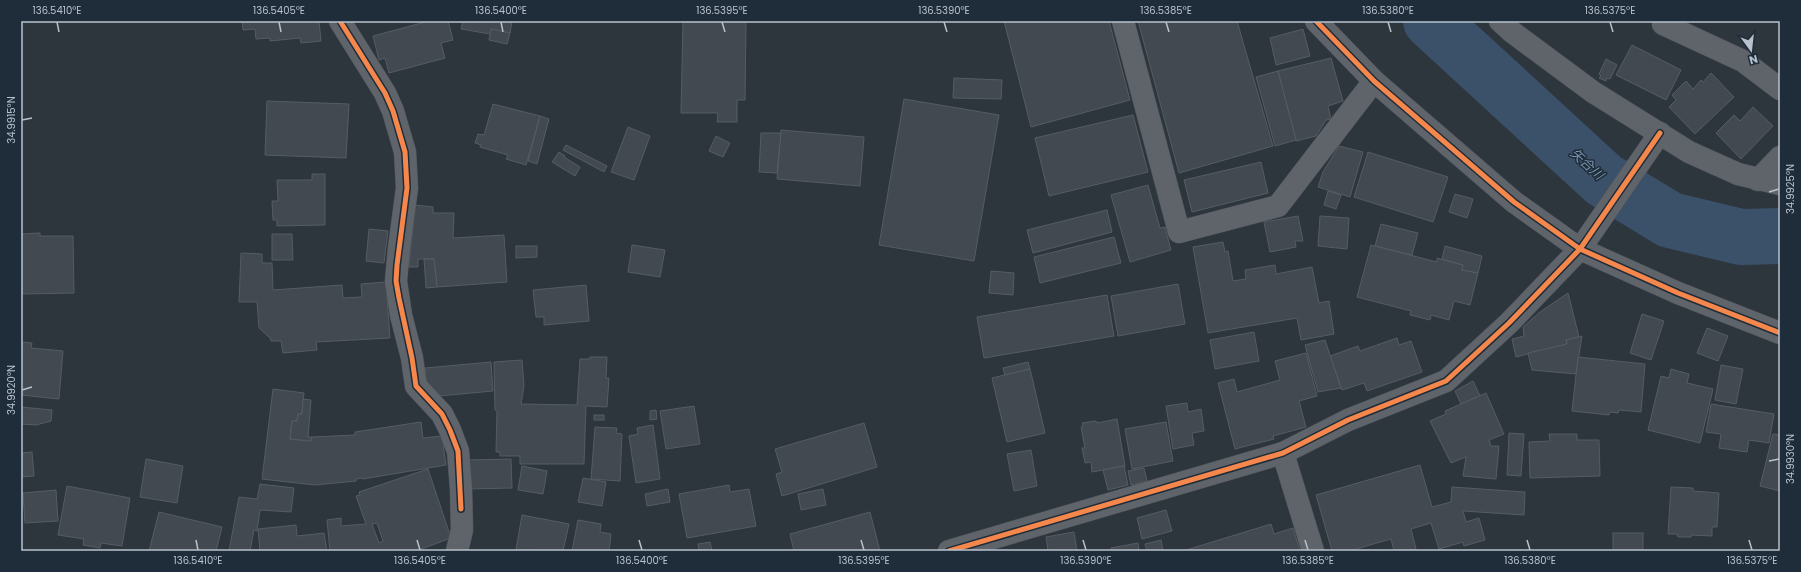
<svg xmlns="http://www.w3.org/2000/svg" width="1801" height="572" viewBox="0 0 1801 572" font-family="Poppins,'Noto Sans JP',sans-serif">
  <style>
    .lines { fill: none; stroke-linecap: round; stroke-linejoin: round }
    .river { stroke: #3b5169; stroke-width: 56 }
    .building { fill: #424950; stroke: #555c65; fill-rule: evenodd }
    .minor-casing { stroke: #4c5157; stroke-width: 23 }
    .minor { stroke: #5e646a; stroke-width: 22 }
    .cycleway-casing { stroke: #1f2c39; stroke-width: 8 }
    .cycleway { stroke: #f5874c; stroke-width: 5 }
    .ticks { fill: none; stroke: #b8c2cd; stroke-width: 1.5 }
    .labels { text-anchor: middle; dominant-baseline: central; stroke-width: 3; stroke-linejoin: round; paint-order: stroke }
    .water-label { font-size: 13px; font-style: italic; fill: #7895b1; stroke: #1f2c39 }
    .neatline { fill: none; stroke: #b8c2cd; stroke-width: 1.5 }
    .ticks-label { font-size: 10px; text-anchor: middle; fill: #b8c2cd }
  </style>
  <rect width="100%" height="100%" fill="#2d353d"/>
  <g class="lines">
    <polyline class="river" points="1431,21 1604,180 1670,220 1741,237 1780,236"/>
  </g>
  <g class="building">
    <polygon points="242,21 319,21 321,41 301,43 300,38 270,41 270,38 256,39 255,29 243,30"/>
    <polygon points="429,21 448,21 453,40 441,43 445,58 389,73 385,58 379,60 373,36"/>
    <polygon points="463,21 512,21 510,33 491,29 490,34 461,29"/>
    <polygon points="683,21 746,21 745,100 737,100 737,122 717,122 718,113 681,113"/>
    <polygon points="1004,21 1109,21 1130,100 1031,127"/>
    <polygon points="1138,21 1237,21 1273,146 1179,173"/>
    <polygon points="491,29 510,33 507,44 489,40"/>
    <polygon points="1303,29 1310,56 1276,65 1270,38"/>
    <polygon points="1632,45 1681,70 1666,100 1616,75"/>
    <polygon points="1331,58 1343,101 1328,106 1331,119 1326,120 1316,136 1296,141 1278,71"/>
    <polygon points="1606,59 1617,65 1610,79 1607,78 1606,81 1599,78 1601,76 1599,74"/>
    <polygon points="1278,71 1296,140 1275,146 1256,77"/>
    <polygon points="1711,73 1734,97 1695,134 1669,107 1676,100 1672,95 1686,81 1693,89 1701,80 1703,82"/>
    <polygon points="954,78 1002,80 1001,99 953,98"/>
    <polygon points="904,99 999,115 974,261 879,245"/>
    <polygon points="267,101 349,104 346,158 265,155"/>
    <polygon points="493,104 540,116 526,165 506,159 508,155 480,147 481,145 475,143 478,134 484,135"/>
    <polygon points="1753,107 1773,126 1741,159 1716,133 1734,115 1740,121"/>
    <polygon points="1133,115 1148,172 1049,196 1035,138"/>
    <polygon points="540,116 549,119 537,164 528,161"/>
    <polygon points="628,127 650,136 634,180 611,172"/>
    <polygon points="781,130 864,137 860,186 777,179"/>
    <polygon points="761,133 781,133 777,173 759,172"/>
    <polygon points="716,136 730,143 723,157 709,151"/>
    <polygon points="566,145 607,166 604,172 563,150"/>
    <polygon points="1339,146 1363,152 1350,197 1318,187 1323,172"/>
    <polygon points="559,152 565,156 564,157 580,167 575,176 552,162"/>
    <polygon points="1368,152 1448,177 1433,222 1354,197"/>
    <polygon points="1261,162 1268,193 1192,212 1184,180"/>
    <polygon points="312,174 325,174 325,225 277,226 277,220 273,220 272,201 278,201 277,180 312,180"/>
    <polygon points="1148,185 1160,228 1165,227 1171,250 1130,262 1111,195"/>
    <polygon points="1328,191 1341,195 1336,209 1324,205"/>
    <polygon points="1455,194 1473,199 1467,218 1449,212"/>
    <polygon points="415,205 433,207 433,213 454,213 453,238 504,235 507,282 437,287 434,259 418,259 418,267 409,267"/>
    <polygon points="1107,210 1112,232 1033,253 1027,230"/>
    <polygon points="1298,216 1303,241 1295,241 1296,247 1270,252 1264,222"/>
    <polygon points="1320,216 1349,218 1347,249 1318,246"/>
    <polygon points="1381,224 1418,233 1412,255 1375,246"/>
    <polygon points="369,229 388,231 384,263 366,261"/>
    <polygon points="40,233 40,236 73,236 74,293 21,294 21,234"/>
    <polygon points="272,234 292,234 293,260 272,260"/>
    <polygon points="1114,237 1121,263 1040,283 1034,257"/>
    <polygon points="1223,242 1225,252 1228,251 1233,281 1246,279 1245,270 1275,265 1276,274 1312,267 1319,303 1329,301 1334,334 1301,340 1297,318 1208,333 1193,247"/>
    <polygon points="632,245 665,250 660,277 628,272"/>
    <polygon points="1371,245 1437,262 1437,258 1463,265 1462,270 1478,273 1470,305 1454,301 1449,320 1431,315 1430,320 1410,315 1411,311 1357,297"/>
    <polygon points="516,246 537,246 537,257 516,258"/>
    <polygon points="1445,246 1482,256 1478,273 1462,270 1463,265 1442,259"/>
    <polygon points="241,253 262,254 262,263 272,263 273,290 342,285 343,298 362,297 361,284 386,282 390,338 316,342 317,350 283,353 281,341 271,341 270,338 259,328 257,302 239,302"/>
    <polygon points="424,259 434,259 437,287 426,288"/>
    <polygon points="991,271 1014,273 1013,295 989,293"/>
    <polygon points="1178,284 1185,324 1118,336 1111,296"/>
    <polygon points="586,285 589,321 544,325 544,317 536,317 533,290"/>
    <polygon points="1568,293 1579,337 1566,340 1567,344 1516,357 1512,339 1524,336 1523,327 1540,312"/>
    <polygon points="1107,295 1114,336 984,358 977,317"/>
    <polygon points="1642,314 1664,321 1651,360 1630,353"/>
    <polygon points="1707,328 1728,336 1718,361 1697,353"/>
    <polygon points="1254,332 1259,361 1215,369 1210,340"/>
    <polygon points="1582,336 1576,374 1532,370 1528,353 1567,344 1566,340"/>
    <polygon points="1397,338 1399,345 1411,341 1422,372 1367,391 1364,383 1342,390 1330,356 1358,346 1360,351"/>
    <polygon points="1325,340 1341,388 1318,392 1305,345"/>
    <polygon points="21,342 32,343 31,348 63,351 59,399 21,395"/>
    <polygon points="1306,353 1317,396 1299,401 1306,427 1273,436 1274,439 1235,449 1218,383 1234,379 1237,392 1280,380 1275,361"/>
    <polygon points="590,357 607,357 606,378 609,378 607,407 586,406 584,464 520,464 520,456 500,456 500,452 496,452 497,411 495,410 494,362 522,360 524,386 521,404 577,405 580,359 590,359"/>
    <polygon points="1578,357 1645,364 1641,412 1619,410 1618,413 1610,412 1609,415 1572,411"/>
    <polygon points="491,362 493,391 439,396 426,382 425,368"/>
    <polygon points="1028,362 1030,369 1005,375 1003,368"/>
    <polygon points="1721,365 1743,369 1736,404 1715,400"/>
    <polygon points="1030,369 1045,433 1007,442 992,378"/>
    <polygon points="1671,369 1689,374 1687,383 1713,389 1700,443 1648,430 1661,376 1669,378"/>
    <polygon points="1473,381 1480,396 1461,404 1455,391"/>
    <polygon points="273,389 304,393 302,414 298,414 297,421 292,421 290,439 311,441 312,437 355,435 355,432 421,422 423,438 442,436 446,465 363,479 363,478 356,479 356,481 315,485 262,479"/>
    <polygon points="1486,393 1504,434 1489,440 1491,446 1499,446 1496,479 1463,476 1466,457 1451,463 1430,421 1446,414 1445,411"/>
    <polygon points="303,399 311,400 308,437 312,437 311,441 290,439 292,421 297,421 298,414 302,414"/>
    <polygon points="1187,403 1188,412 1201,409 1204,431 1192,433 1194,445 1173,449 1166,406"/>
    <polygon points="1711,404 1774,414 1769,443 1749,440 1747,452 1719,448 1721,434 1706,432"/>
    <polygon points="694,406 700,444 666,449 660,411"/>
    <polygon points="21,407 52,410 51,421 36,425 21,424"/>
    <polygon points="656,410 657,419 650,420 650,411"/>
    <rect x="594" y="415" width="10" height="5"/>
    <polygon points="1117,419 1125,466 1092,472 1091,462 1085,463 1082,448 1085,448 1081,427 1083,427 1082,423 1096,421 1097,423"/>
    <polygon points="1166,422 1173,461 1132,469 1125,429"/>
    <polygon points="864,423 877,467 782,496 776,474 782,472 775,449"/>
    <polygon points="653,425 660,479 636,483 629,436 638,434 637,428"/>
    <polygon points="595,427 617,428 616,433 622,434 620,481 591,479"/>
    <polygon points="1509,433 1524,434 1521,476 1507,475"/>
    <polygon points="1549,434 1577,434 1577,440 1599,440 1600,476 1530,478 1529,442 1550,441"/>
    <polygon points="1773,434 1780,435 1780,491 1760,486"/>
    <polygon points="1031,450 1037,486 1014,491 1007,454"/>
    <polygon points="32,452 34,476 21,477 21,453"/>
    <polygon points="146,459 183,466 177,503 140,497"/>
    <polygon points="511,459 512,488 469,489 468,460"/>
    <polygon points="1420,465 1432,507 1451,502 1452,487 1525,492 1524,515 1463,511 1466,522 1479,518 1485,540 1464,546 1463,542 1439,549 1431,523 1411,529 1416,549 1408,551 1394,551 1391,539 1349,551 1332,551 1316,495"/>
    <polygon points="522,466 547,471 543,494 518,490"/>
    <polygon points="1124,466 1128,485 1108,490 1103,470"/>
    <polygon points="1144,468 1147,481 1131,485 1128,471"/>
    <path d="M428,469L451,538L416,551H330L327,520L341,518V526L366,524L356,496L360,495L359,492ZM377,523L383,541L379,543L372,524Z"/>
    <polygon points="583,478 606,482 602,506 578,502"/>
    <polygon points="260,484 294,488 291,512 260,510 257,531 254,530 250,551 229,551 239,497 257,499"/>
    <polygon points="729,485 730,492 749,489 756,526 687,538 679,494"/>
    <polygon points="67,486 130,498 122,546 101,543 100,548 83,545 84,539 58,535"/>
    <polygon points="1671,487 1693,488 1693,491 1719,493 1717,527 1712,527 1712,536 1691,535 1691,537 1678,537 1677,534 1668,534"/>
    <polygon points="668,489 670,502 647,506 645,494"/>
    <polygon points="823,489 826,505 801,510 798,494"/>
    <polygon points="56,490 58,521 25,523 23,493"/>
    <polygon points="1166,510 1172,531 1142,539 1137,518"/>
    <polygon points="159,512 222,527 216,551 149,551"/>
    <polygon points="870,512 880,551 794,551 790,534"/>
    <polygon points="522,515 569,524 563,551 516,550"/>
    <polygon points="578,520 601,524 600,532 611,534 609,551 572,551"/>
    <polygon points="1271,524 1274,534 1293,528 1300,551 1183,551"/>
    <polygon points="296,525 297,536 324,533 327,551 260,551 258,529"/>
    <polygon points="1074,532 1077,551 1048,551 1046,537"/>
    <rect x="1613" y="533" width="30" height="18"/>
    <polygon points="1161,540 1163,551 1147,551 1145,544"/>
    <polygon points="710,542 712,551 699,551 698,544"/>
    <polygon points="1138,543 1139,551 1112,551 1111,548"/>
  </g>
  <g class="lines">
    <defs>
      <g id="minor">
        <polyline points="340,21 385,93 393,111 405,152 407,188 399,248 396,281 401,315 412,358 416,386 442,414 450,430 458,451 461,489 462,530 457,551"/>
        <polyline points="1123,21 1179,232 1278,206 1374,81"/>
        <polyline points="1316,21 1374,81 1514,202 1580,249 1678,293 1780,333"/>
        <polyline points="1500,21 1512,32 1593,92 1689,152 1738,174 1780,184"/>
        <polyline points="1663,24 1743,61 1780,89"/>
        <polyline points="1758,180 1780,157"/>
        <polyline points="1283,453 1313,551"/>
        <polyline points="949,551 1283,453 1348,420 1446,381 1509,323 1580,249 1660,133"/>
      </g>
    </defs>
    <use href="#minor" class="minor-casing"/>
    <use href="#minor" class="minor"/>
    <defs>
      <g id="cycleway">
        <polyline points="340,21 385,93 393,111 405,152 407,188 397,265 396,281 399,298 412,358 416,386 442,414 450,430 458,451 461,509"/>
        <polyline points="1316,21 1374,81 1514,202 1580,249 1678,293 1780,333"/>
        <polyline points="949,551 1283,453 1348,420 1446,381 1509,323 1580,249 1660,133"/>
      </g>
    </defs>
    <use href="#cycleway" class="cycleway-casing"/>
    <use href="#cycleway" class="cycleway"/>
  </g>
  <path class="ticks" d="M57,22L59,32M279,22L281,32M501,22L503,32M722,22L725,32M944,22L947,32M1166,22L1169,32M1388,22L1391,32M1610,22L1613,32M22,120L32,118M1769,192L1779,189M22,390L32,387M1769,461L1779,459M196,540L198,550M417,540L420,550M639,540L642,550M861,540L864,550M1083,540L1086,550M1305,540L1308,550M1527,540L1530,550M1749,540L1752,550"/>
  <g class="labels">
    <g class="water-label">
      <text transform="translate(1587 164) rotate(42)">矢合川</text>
    </g>
  </g>
  <rect width="1801" height="572" fill="none" stroke="#1f2c39" stroke-width="44"/>
  <g transform="translate(1751 50) rotate(165)" stroke="#1f2c39" stroke-width="3" paint-order="stroke">
  <path d="M0-3L7 15L0 10L-7 15Z" fill="#b8c2cd"/>
  <text y="-6" font-size="11" font-weight="bold" text-anchor="middle" fill="#b8c2cd">N</text>
  </g>
  <rect x="22" y="22" width="1757" height="528" class="neatline"/>
  <g class="ticks-label">
    <text x="57" y="14">136.5410°E</text>
    <text x="279" y="14">136.5405°E</text>
    <text x="501" y="14">136.5400°E</text>
    <text x="722" y="14">136.5395°E</text>
    <text x="944" y="14">136.5390°E</text>
    <text x="1166" y="14">136.5385°E</text>
    <text x="1388" y="14">136.5380°E</text>
    <text x="1610" y="14">136.5375°E</text>
    <text transform="translate(11 120) rotate(-90)" y="4">34.9915°N</text>
    <text transform="translate(1790 189) rotate(-90)" y="4">34.9925°N</text>
    <text transform="translate(11 390) rotate(-90)" y="4">34.9920°N</text>
    <text transform="translate(1790 459) rotate(-90)" y="4">34.9930°N</text>
    <text x="198" y="564">136.5410°E</text>
    <text x="420" y="564">136.5405°E</text>
    <text x="642" y="564">136.5400°E</text>
    <text x="864" y="564">136.5395°E</text>
    <text x="1086" y="564">136.5390°E</text>
    <text x="1308" y="564">136.5385°E</text>
    <text x="1530" y="564">136.5380°E</text>
    <text x="1752" y="564">136.5375°E</text>
  </g>
</svg>
